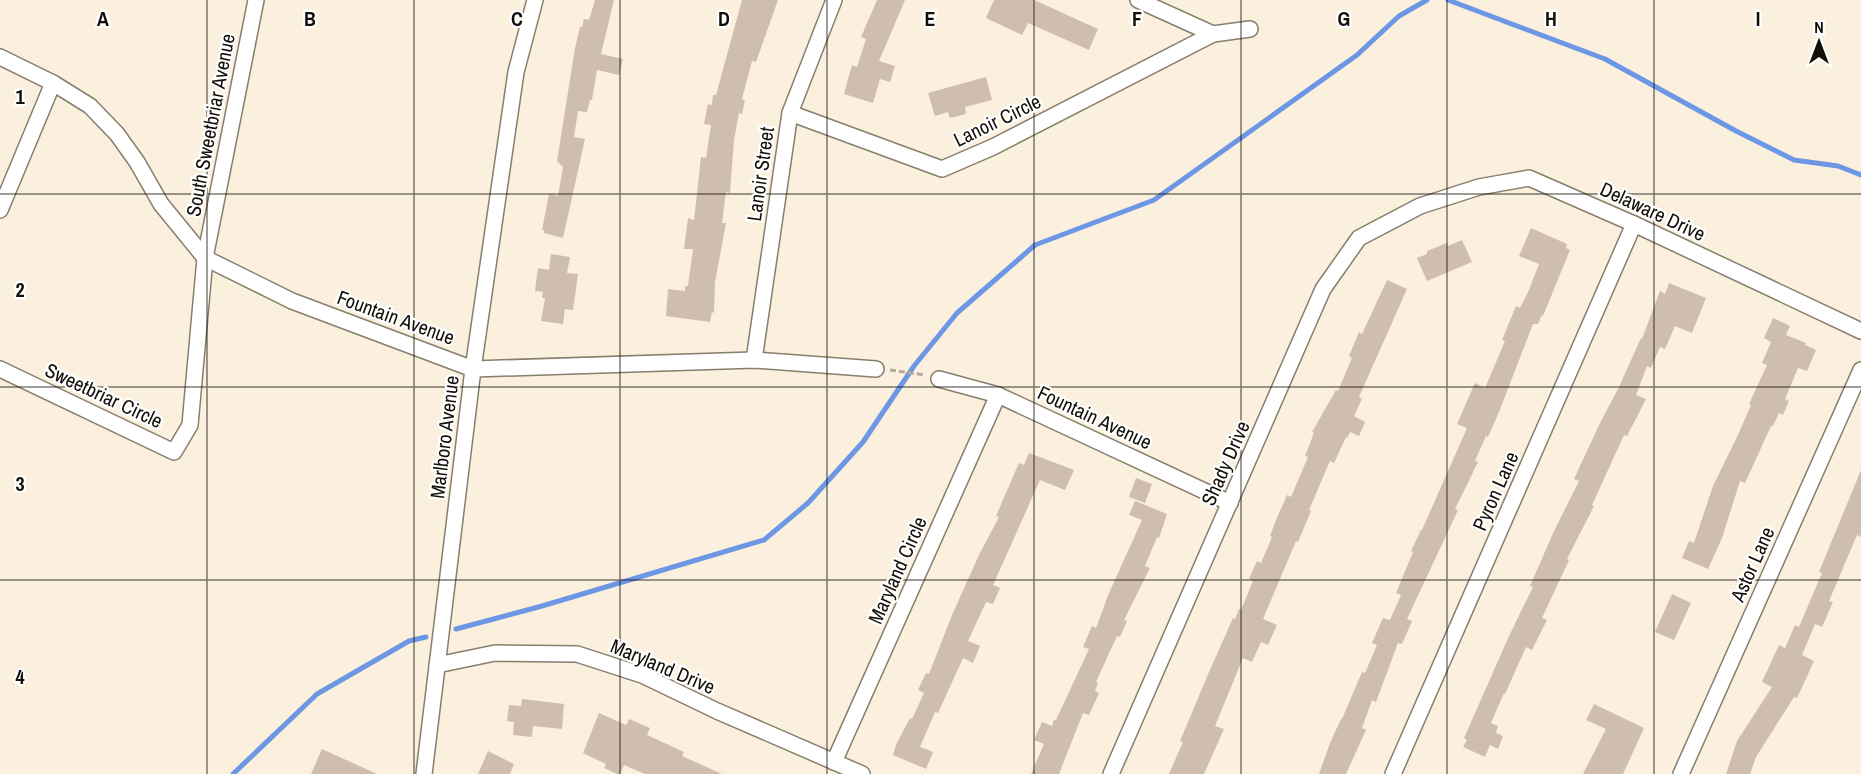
<svg xmlns="http://www.w3.org/2000/svg" width="1861" height="774" viewBox="0 0 1861 774" font-family="'Archivo Narrow',sans-serif">
  <style>
    .lines { fill: none; stroke-linecap: round; stroke-linejoin: round }
    .stream { stroke: #6d97e4; stroke-width: 5 }
    .building { fill: #cfbdb0 }
    .street-casing { stroke: #877e6d; stroke-width: 18 }
    .path { stroke: #b3ab9c; stroke-width: 3; stroke-dasharray: 6 3; stroke-linecap: butt }
    .street { stroke: #fff; stroke-width: 15 }
    .grid { fill: none; stroke: #120f09; stroke-width: 1.5; stroke-opacity: 0.55 }
    .labels { text-anchor: middle; dominant-baseline: central; stroke-width: 4.5; stroke-linejoin: round; paint-order: stroke }
    .street-label { font-size: 20px; fill: #120f09; stroke: #fff }
    .grid-label { font-size: 20px; text-anchor: middle; font-weight: bold; fill: #120f09; stroke: #fff; stroke-width: 4.5; stroke-linejoin: round; paint-order: stroke }
  </style>
  <rect width="100%" height="100%" fill="#faf0dd"/>
  <g class="lines">
    <g class="stream">
      <polyline points="1448,0 1605,59 1736,131 1794,160 1838,166 1861,175"/>
      <polyline points="456,629 542,606 764,540 808,503 863,442 914,366 957,313 1035,245 1154,200 1357,55 1399,16 1427,0"/>
      <polyline points="233,774 317,694 409,641 426,637"/>
    </g>
  </g>
  <g class="building">
    <polygon points="595,0 614,0 601,54 623,59 619,75 597,70 592,100 590,100 587,112 578,111 574,137 585,139 563,238 544,233 544,230 542,230 549,194 558,196 563,167 557,161 575,48 580,27 582,27 584,19 589,20"/>
    <polygon points="742,0 778,0 756,62 752,61 742,99 745,100 742,114 739,113 734,140 730,193 726,192 722,223 726,223 715,282 714,313 712,312 710,322 666,316 668,289 685,291 685,286 688,286 693,249 684,249 688,218 694,220 701,157 706,158 711,125 704,124 708,104 712,105 713,95 716,95"/>
    <polygon points="877,0 905,0 879,61 895,66 890,82 880,79 873,103 844,94 852,65 857,67 866,39 861,37"/>
    <polygon points="994,0 1034,0 1098,29 1089,50 1028,23 1022,35 986,18"/>
    <polygon points="986,77 992,100 965,107 966,114 950,118 948,112 935,116 928,93"/>
    <polygon points="1531,228 1567,244 1566,248 1570,250 1543,316 1542,315 1538,324 1533,324 1499,412 1488,437 1486,436 1475,461 1478,462 1455,509 1458,510 1407,619 1412,621 1402,644 1398,643 1376,702 1372,700 1362,728 1366,730 1346,774 1319,774 1330,743 1341,719 1342,719 1362,672 1365,673 1377,645 1372,643 1383,618 1390,620 1401,595 1396,593 1413,552 1411,551 1421,530 1422,530 1467,428 1457,424 1475,383 1485,388 1505,341 1502,340 1516,306 1520,308 1529,290 1539,264 1519,256"/>
    <polygon points="1462,240 1472,262 1427,281 1417,258 1427,254 1427,251 1447,243 1448,246"/>
    <polygon points="551,254 570,257 567,273 578,274 573,310 565,309 563,324 541,321 545,298 542,298 543,292 535,291 538,268 549,270"/>
    <polygon points="1387,280 1407,289 1359,397 1362,399 1354,416 1365,422 1359,436 1350,432 1347,438 1346,437 1334,463 1330,461 1309,510 1311,511 1298,542 1296,541 1263,619 1277,625 1268,645 1261,642 1252,662 1243,658 1215,726 1224,729 1204,774 1169,774 1183,742 1180,741 1209,672 1233,618 1235,619 1239,609 1241,610 1253,581 1249,579 1257,561 1261,563 1272,537 1270,536 1276,520 1287,495 1291,497 1308,457 1305,456 1314,433 1312,432 1336,390 1338,391 1352,358 1349,356 1359,332 1362,334"/>
    <polygon points="1669,283 1706,298 1692,333 1675,326 1665,349 1660,347 1651,368 1647,366 1636,395 1646,399 1627,436 1624,435 1592,505 1594,506 1567,559 1569,560 1542,618 1547,620 1532,650 1526,647 1505,694 1504,693 1491,723 1498,726 1496,733 1503,736 1498,749 1490,745 1485,757 1463,747 1467,740 1464,738 1509,636 1533,587 1530,586 1554,531 1579,481 1574,479 1600,423 1619,387 1641,338 1642,339 1660,291 1665,294"/>
    <polygon points="1773,318 1790,326 1786,335 1806,343 1805,345 1816,350 1807,371 1798,368 1785,399 1789,401 1783,415 1779,413 1773,426 1771,426 1745,483 1740,481 1722,538 1708,569 1682,558 1689,541 1694,543 1713,486 1737,437 1751,405 1749,404 1767,365 1762,363 1771,342 1764,338"/>
    <polygon points="1029,453 1074,470 1065,490 1040,480 993,585 1000,588 993,604 986,602 968,641 980,646 973,663 963,658 938,713 935,712 920,747 933,752 926,769 893,755 896,745 910,718 912,719 924,693 918,690 926,673 929,674 952,615 979,555 999,517 996,516 1019,463 1024,465"/>
    <polygon points="1861,470 1861,537 1857,535 1829,601 1833,602 1822,627 1815,624 1802,655 1814,661 1797,698 1794,697 1756,757 1750,774 1726,774 1737,741 1772,687 1762,682 1779,645 1785,648 1795,625 1799,627 1822,573 1819,572"/>
    <polygon points="1136,478 1152,484 1145,503 1129,497"/>
    <polygon points="1135,501 1167,514 1159,538 1157,537 1145,566 1150,568 1124,620 1127,621 1120,637 1117,636 1096,682 1098,683 1095,691 1099,693 1089,715 1083,713 1059,774 1031,774 1044,744 1034,740 1042,722 1052,726 1054,720 1056,720 1089,649 1083,647 1092,626 1096,628 1109,593 1142,520 1129,515"/>
    <polygon points="1672,594 1691,603 1674,640 1655,632"/>
    <polygon points="522,699 564,704 562,729 533,726 532,737 513,735 514,722 507,721 509,705 521,706"/>
    <polygon points="1594,704 1644,728 1623,774 1583,774 1606,729 1586,720"/>
    <polygon points="599,713 626,725 629,719 650,728 647,735 684,752 682,756 722,774 645,774 624,765 620,774 617,774 604,768 606,764 583,753"/>
    <polygon points="322,749 377,774 311,774"/>
    <polygon points="488,751 514,764 510,774 478,774"/>
  </g>
  <g class="lines">
    <defs>
      <g id="street">
        <polyline points="1138,0 1213,34 1250,29"/>
        <polyline points="0,57 53,83 90,106 117,134 137,162 161,204 205,258 292,301 473,369 754,360 876,369"/>
        <polyline points="790,113 942,169 993,147 1213,34"/>
        <polyline points="0,210 53,83"/>
        <polyline points="754,360 790,113 834,0"/>
        <polyline points="0,369 174,452 190,425 205,258 256,0"/>
        <polyline points="939,379 998,395 1230,503"/>
        <polyline points="437,665 495,653 577,654 642,675 717,711 862,774"/>
        <polyline points="834,762 998,395"/>
        <polyline points="424,774 473,369 516,72 535,0"/>
        <polyline points="1111,774 1323,289 1359,238 1420,206 1479,187 1529,178 1634,224 1861,331"/>
        <polyline points="1393,774 1634,224"/>
        <polyline points="1681,774 1861,370"/>
      </g>
    </defs>
    <use href="#street" class="street-casing"/>
    <polyline class="path" points="890,370 925,375"/>
    <use href="#street" class="street"/>
  </g>
  <path class="grid" d="M207,0V774M414,0V774M620,0V774M827,0V774M1034,0V774M1241,0V774M1447,0V774M1654,0V774M0,194H1861M0,387H1861M0,580H1861"/>
  <g class="labels">
    <g class="street-label">
      <text transform="translate(997 120) rotate(-26)">Lanoir Circle</text>
      <text transform="translate(210 125) rotate(-79)">South Sweetbriar Avenue</text>
      <text transform="translate(760 174) rotate(-82)">Lanoir Street</text>
      <text transform="translate(1653 211) rotate(25)">Delaware Drive</text>
      <text transform="translate(396 317) rotate(20)">Fountain Avenue</text>
      <text transform="translate(104 395) rotate(25)">Sweetbriar Circle</text>
      <text transform="translate(1095 417) rotate(25)">Fountain Avenue</text>
      <text transform="translate(444 437) rotate(-83)">Marlboro Avenue</text>
      <text transform="translate(1225 463) rotate(-66)">Shady Drive</text>
      <text transform="translate(1495 491) rotate(-66)">Pyron Lane</text>
      <text transform="translate(1752 564) rotate(-66)">Astor Lane</text>
      <text transform="translate(897 570) rotate(-66)">Maryland Circle</text>
      <text transform="translate(663 666) rotate(23)">Maryland Drive</text>
    </g>
  </g>
  <g class="grid-label">
    <text x="103" y="26">A</text>
    <text x="310" y="26">B</text>
    <text x="517" y="26">C</text>
    <text x="724" y="26">D</text>
    <text x="930" y="26">E</text>
    <text x="1137" y="26">F</text>
    <text x="1344" y="26">G</text>
    <text x="1551" y="26">H</text>
    <text x="1758" y="26">I</text>
    <text x="20" y="104">1</text>
    <text x="20" y="297">2</text>
    <text x="20" y="491">3</text>
    <text x="20" y="684">4</text>
  </g>
  <g transform="translate(1819 42)" stroke="#ffffff" stroke-width="4.5" paint-order="stroke">
  <path d="M0-4.5L10 22L0 15L-10 22Z" fill="#120f09"/>
  <text y="-9" font-size="16" font-weight="bold" text-anchor="middle" fill="#120f09">N</text>
  </g>
</svg>
